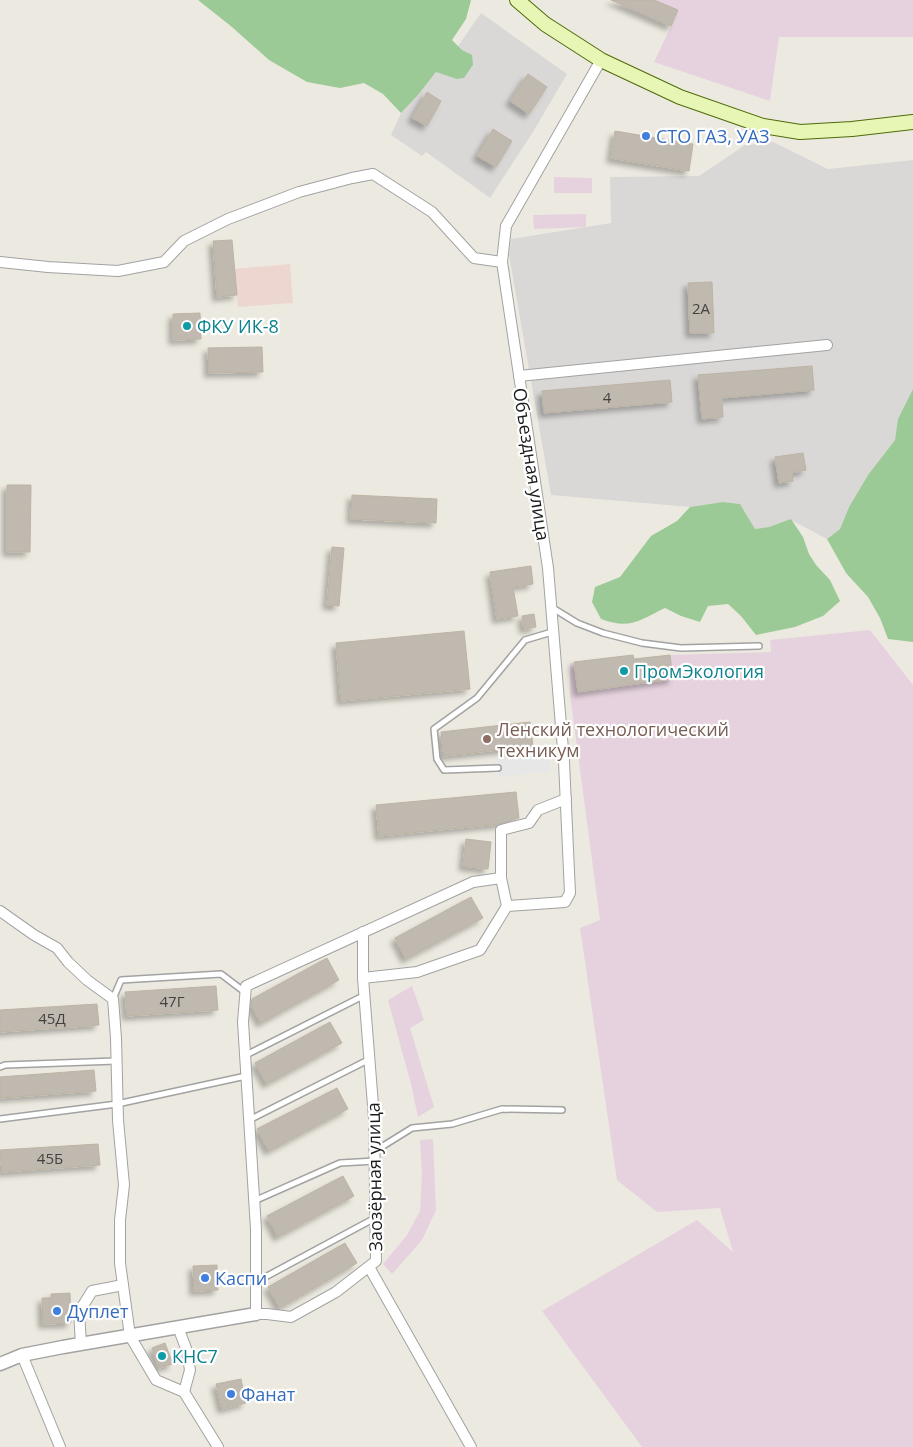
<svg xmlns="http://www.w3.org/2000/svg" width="913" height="1447" viewBox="0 0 913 1447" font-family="'Open Sans',sans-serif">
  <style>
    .residential { fill: #d9d8d7 }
    .commercial { fill: #edd6cf }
    .industrial { fill: #e5d2de }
    .forest { fill: #9cca96 }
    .parking { fill: #e7e7e7 }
    .building { fill: #c0b9b0; stroke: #bdb3a3; filter: url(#shadow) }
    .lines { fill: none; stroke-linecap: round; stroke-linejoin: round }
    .service-casing { stroke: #a2a2a2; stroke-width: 8 }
    .minor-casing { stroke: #a2a2a2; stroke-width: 12 }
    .tertiary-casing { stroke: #a2a2a2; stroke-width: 15 }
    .secondary-casing { stroke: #4e6a09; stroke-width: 16 }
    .service { stroke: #fff; stroke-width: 5 }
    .minor { stroke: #fff; stroke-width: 10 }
    .tertiary { stroke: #fff; stroke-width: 12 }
    .secondary { stroke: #e7f6b4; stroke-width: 14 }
    .shop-dot { fill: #3f7fe0; stroke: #fff; stroke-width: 2 }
    .culture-dot { fill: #0f9aa8; stroke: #fff; stroke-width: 2 }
    .education-dot { fill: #8d6e63; stroke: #fff; stroke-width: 2 }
    .labels { text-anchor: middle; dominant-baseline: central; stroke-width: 4.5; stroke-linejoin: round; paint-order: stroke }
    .number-label { font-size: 15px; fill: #444240 }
    .shop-label { font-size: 18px; fill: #366cbe; stroke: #fff; text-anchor: start }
    .culture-label { font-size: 18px; fill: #0d838f; stroke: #fff; text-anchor: start }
    .street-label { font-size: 18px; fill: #1b1b1b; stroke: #fff }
    .education-label { font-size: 18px; fill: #785e54; stroke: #fff; text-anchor: start }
  </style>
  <defs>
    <filter id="shadow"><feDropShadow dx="-4.5" dy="4.5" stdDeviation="2.5" flood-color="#0004"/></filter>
  </defs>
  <rect width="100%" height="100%" fill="#eceae0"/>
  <g class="residential">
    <polygon points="481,13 567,74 533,132 490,198 426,152 422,156 391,135 401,113 418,95 437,71 457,79 464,78 473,65 458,46"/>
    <polygon points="773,142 828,169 913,160 913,389 899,419 895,440 868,475 849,507 840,529 827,539 791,520 769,527 755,529 740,504 723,502 690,507 551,495 509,255 511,239 611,223 610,177 699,176 745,145"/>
  </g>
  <polygon class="commercial" points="290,264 293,303 238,307 235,269"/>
  <g class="industrial">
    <polygon points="628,0 913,0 913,37 779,37 770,101 654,62 671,26 625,6"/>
    <polygon points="554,177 592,178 592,193 554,193"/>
    <polygon points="586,214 586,227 534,229 533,215"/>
    <polygon points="870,630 913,685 913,1447 642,1447 542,1311 697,1220 733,1252 720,1208 657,1212 617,1180 580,928 600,920 570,694 570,663 633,655 634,659 670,655 771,652 770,640"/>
    <polygon points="412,986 424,1020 410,1028 434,1107 418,1117 411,1084 388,1000"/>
    <polygon points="433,1139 436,1210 422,1240 392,1274 383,1264 407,1235 420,1211 422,1173 420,1140"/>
  </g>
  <g class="forest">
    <polygon points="198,0 471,0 466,19 452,40 462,50 472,55 473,65 464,78 457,79 436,72 418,95 401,113 383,94 364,83 340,88 307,82 269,60 232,27"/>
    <polygon points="913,389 913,642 888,639 880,618 868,597 846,573 827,539 840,529 849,507 868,475 895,440 898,419"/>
    <path d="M723,502L740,504L755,529L769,527L791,519L803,537L809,554L816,565L830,580L840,601L823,616L795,627L756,635L741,616L728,604L708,606L700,622L681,616L665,608C640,620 630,630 601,619L592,602L595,587L620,577L651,536L677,521L690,507Z"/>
  </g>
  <polygon class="parking" points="548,751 550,772 499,777 497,756"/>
  <g class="building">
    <polygon points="611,0 654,0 678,10 671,26"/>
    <polygon points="528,74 547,87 529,114 510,101"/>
    <polygon points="427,92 441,101 427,126 412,118"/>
    <polygon points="493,129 512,141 496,167 477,156"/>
    <polygon points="615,131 693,144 689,171 611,158"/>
    <polygon points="232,240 237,295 217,297 213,241"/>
    <polygon points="712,282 714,333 690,333 688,283"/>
    <polygon points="200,313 201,339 173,340 173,314"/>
    <polygon points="262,347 263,372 209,373 208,348"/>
    <polygon points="812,366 814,390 722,398 723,417 702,419 698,375"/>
    <polygon points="670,380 672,402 544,413 542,391"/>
    <polygon points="803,453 806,470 792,473 793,481 779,483 775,457"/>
    <polygon points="7,485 31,485 30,552 7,552"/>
    <polygon points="352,495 437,499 436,523 351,519"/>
    <polygon points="332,547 344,548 339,606 327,605"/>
    <polygon points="531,566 533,584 513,587 518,616 497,619 490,572"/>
    <polygon points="534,614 536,627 524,629 522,616"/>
    <polygon points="464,631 470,689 341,701 336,643"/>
    <polygon points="633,655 634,659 670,655 673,679 578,692 574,662"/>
    <polygon points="530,722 533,746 444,756 441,732"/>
    <polygon points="516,792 519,818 499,824 379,836 376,805"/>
    <polygon points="466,839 491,842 488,869 463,866"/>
    <polygon points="471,897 483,918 406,959 395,938"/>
    <polygon points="327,958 339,980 261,1023 251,1005 252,999"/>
    <polygon points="216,986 218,1010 127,1016 125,992"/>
    <polygon points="97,1004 99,1025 0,1032 0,1010"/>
    <polygon points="330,1022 342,1043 267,1084 255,1063"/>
    <polygon points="94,1070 96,1091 0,1098 0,1077"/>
    <polygon points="337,1088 348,1109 269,1151 257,1129"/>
    <polygon points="98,1144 100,1165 2,1172 0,1150"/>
    <polygon points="343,1176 354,1196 278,1237 267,1216"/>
    <polygon points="345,1243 357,1263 280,1308 268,1287"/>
    <polygon points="217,1265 218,1290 194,1291 193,1266"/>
    <polygon points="70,1293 71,1323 43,1324 42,1298 51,1298 51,1294"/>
    <polygon points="165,1343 173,1364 159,1368 152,1348"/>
    <polygon points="241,1379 246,1403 222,1409 216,1384"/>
  </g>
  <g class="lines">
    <defs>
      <g id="service">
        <polyline points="551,607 577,623 603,633 642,643 681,648 759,646"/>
        <polyline points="498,768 444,770 437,759 434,729 477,698 525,640 552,632"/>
        <polyline points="113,999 121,980 221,974 246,993"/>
        <polyline points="246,1055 365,995"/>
        <polyline points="0,1067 5,1065 116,1061"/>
        <polyline points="0,1119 117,1104 246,1076"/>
        <polyline points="249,1120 370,1059"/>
        <polyline points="375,1151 412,1128 452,1124 502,1109 562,1110"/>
        <polyline points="254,1201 340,1163 375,1161"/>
        <polyline points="256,1282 375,1218"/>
      </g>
      <g id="minor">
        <polyline points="0,262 48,267 118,271 164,262 184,241 228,219 299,192 352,178 373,174 432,212 474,258 502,262"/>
        <polyline points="519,376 827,345"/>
        <polyline points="501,878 501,830 529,823 538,810 566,799"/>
        <polyline points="507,906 501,878 473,882 246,986 243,1022 256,1229 256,1314 267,1314 291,1317 336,1292 376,1261 374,1118 363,978 417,972 480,950 507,906 565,902 570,893 564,762 548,568 502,262 506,226 601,60"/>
        <polyline points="0,911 34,935 57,948 68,962 87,980 113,999 116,1038 118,1120 124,1185 120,1220 120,1263 130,1336 156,1380 184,1392 218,1447"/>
        <polyline points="363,932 363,978"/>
        <polyline points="369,1267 471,1447"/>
        <polyline points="178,1327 187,1351 190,1370 184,1392"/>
        <polyline points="81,1344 79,1312 92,1291 123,1285"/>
        <polyline points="22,1355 60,1447"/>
      </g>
      <polyline id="tertiary" points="0,1364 22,1355 63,1347 256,1314"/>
      <polyline id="secondary" points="517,0 545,24 601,60 680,97 763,126 800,132 852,129 913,122"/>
    </defs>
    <use href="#service" class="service-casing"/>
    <use href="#minor" class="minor-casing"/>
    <use href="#tertiary" class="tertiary-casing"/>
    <use href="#secondary" class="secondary-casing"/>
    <use href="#service" class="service"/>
    <use href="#minor" class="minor"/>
    <use href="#tertiary" class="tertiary"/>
    <use href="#secondary" class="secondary"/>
  </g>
  <g class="shop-dot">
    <circle cx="646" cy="136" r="5"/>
    <circle cx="205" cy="1278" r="5"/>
    <circle cx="57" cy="1311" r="5"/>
    <circle cx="231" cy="1394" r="5"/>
  </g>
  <g class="culture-dot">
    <circle cx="187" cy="326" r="5"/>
    <circle cx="624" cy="671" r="5"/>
    <circle cx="162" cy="1356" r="5"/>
  </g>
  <circle class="education-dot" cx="487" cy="739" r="5"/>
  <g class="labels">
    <g class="number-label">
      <text x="701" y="308">2А</text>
      <text x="607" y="397">4</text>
      <text x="172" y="1001">47Г</text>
      <text x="52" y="1018">45Д</text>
      <text x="50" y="1158">45Б</text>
    </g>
    <g class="shop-label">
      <text x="656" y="136">СТО ГАЗ, УАЗ</text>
      <text x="215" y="1278">Каспи</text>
      <text x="67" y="1311">Дуплет</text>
      <text x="241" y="1394">Фанат</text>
    </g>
    <g class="culture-label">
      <text x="197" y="326">ФКУ ИК-8</text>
      <text x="634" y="671">ПромЭкология</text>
      <text x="172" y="1356">КНС7</text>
    </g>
    <g class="street-label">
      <text transform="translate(532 464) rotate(81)">Объездная улица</text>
      <text transform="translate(374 1177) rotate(-91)">Заозёрная улица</text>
    </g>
    <g class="education-label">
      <text x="497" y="729">Ленский технологический<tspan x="497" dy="21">техникум</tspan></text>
    </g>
  </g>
</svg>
